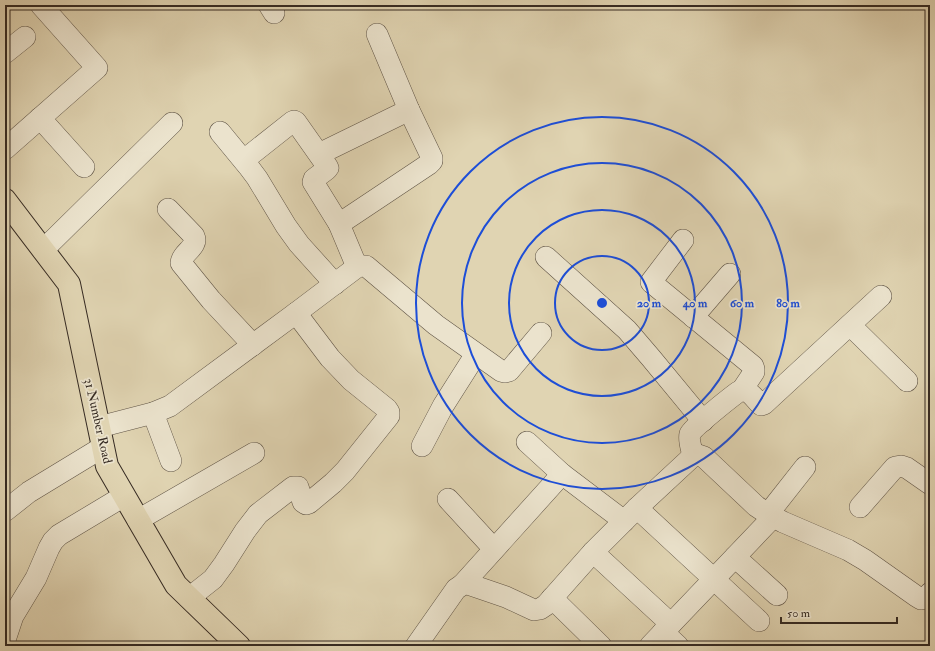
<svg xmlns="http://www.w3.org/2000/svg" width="935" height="651" viewBox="0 0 935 651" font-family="'IM FELL Double Pica',serif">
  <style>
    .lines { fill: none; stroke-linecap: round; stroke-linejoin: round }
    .minor-casing { stroke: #605547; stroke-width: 22 }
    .major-casing { stroke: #362b23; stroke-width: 24 }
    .minor { stroke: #ebe3cd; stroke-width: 21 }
    .major { stroke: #e0d4b2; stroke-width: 22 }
    .ring { fill: none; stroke: #1d4ed8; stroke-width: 2 }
    .labels { text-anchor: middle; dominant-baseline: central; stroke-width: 3.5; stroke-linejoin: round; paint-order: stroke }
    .street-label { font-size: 13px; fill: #362b23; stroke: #ebe3cd }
    .centre { fill: #1d4ed8; stroke: #ebe3cd; stroke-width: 2 }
    .ring-label { font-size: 12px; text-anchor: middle; font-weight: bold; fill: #1d4ed8; stroke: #ebe3cd; stroke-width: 3.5; stroke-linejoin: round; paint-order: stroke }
  </style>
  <rect width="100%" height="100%" fill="#e0d4b2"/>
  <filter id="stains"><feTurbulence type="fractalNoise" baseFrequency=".005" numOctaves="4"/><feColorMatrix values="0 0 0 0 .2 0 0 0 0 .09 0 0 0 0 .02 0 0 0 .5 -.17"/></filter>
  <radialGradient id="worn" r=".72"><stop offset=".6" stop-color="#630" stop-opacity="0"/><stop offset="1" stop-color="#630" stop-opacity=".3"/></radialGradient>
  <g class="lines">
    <defs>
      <g id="minor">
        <polyline points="269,5 274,13"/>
        <polyline points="5,53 25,37"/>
        <polyline points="40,118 84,167"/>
        <polyline points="220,132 248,166 257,178 286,226 299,244 335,284"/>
        <polyline points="5,149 97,68 41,5"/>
        <polyline points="319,154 409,110"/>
        <polyline points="244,160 292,122 294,121 296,122 327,166 328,168 326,170 314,179 313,182 339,224 357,267"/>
        <path d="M168,209L194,236C199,247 182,252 181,263L211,300L253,345"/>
        <polyline points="339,224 429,164 432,161 432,158 409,110 377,34"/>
        <polyline points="683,240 651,282 652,283 753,366 754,369 754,372 742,390"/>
        <polyline points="43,250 172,123"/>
        <polyline points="546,257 627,330 651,358 703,421"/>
        <polyline points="693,317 730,274"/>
        <polyline points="850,325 907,381"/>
        <polyline points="153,413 171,461"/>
        <polyline points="99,427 153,413 170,406 296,313 357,267 362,266 366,266 436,325 501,371 505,372 509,371 541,333"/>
        <polyline points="527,442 562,474 624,521"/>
        <polyline points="422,446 443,406 476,354"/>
        <path d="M693,456C692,450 688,440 690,434C693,427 730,398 738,392C748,387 754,398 761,405L764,404L881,296"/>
        <polyline points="448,499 494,549"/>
        <polyline points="860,507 895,467 901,466 907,468 930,484"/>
        <polyline points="637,508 759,621"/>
        <polyline points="5,511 29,492 103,447"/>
        <polyline points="768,514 805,467"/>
        <polyline points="138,520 254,453"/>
        <polyline points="593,552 671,624"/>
        <polyline points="735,557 777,595"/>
        <polyline points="462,585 562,474"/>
        <polyline points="189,598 213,579 224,564 245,531 258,514 293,487 298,487 303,502 306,504 309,503 333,483 345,471 389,416 389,412 387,409 351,380 330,358 296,313"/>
        <polyline points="552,598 601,646"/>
        <polyline points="663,632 678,646"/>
        <polyline points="5,640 13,616 36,578 49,548 53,541 59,535 124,496"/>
        <polyline points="416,646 456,589 462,585 468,584 506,597 534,610 540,609 546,605 593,552 637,508 693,456 698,455 704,457 756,506 768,514 783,522 848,550 865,560 916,596 921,599 926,598 930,593"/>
        <polyline points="650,646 773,517"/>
      </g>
      <polyline id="major" points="5,200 69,284 107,466 176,585 239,646"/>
    </defs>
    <use href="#minor" class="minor-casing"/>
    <use href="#major" class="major-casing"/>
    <use href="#minor" class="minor"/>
    <use href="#major" class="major"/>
  </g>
  <g class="ring">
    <circle cx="602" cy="303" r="47"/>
    <circle cx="602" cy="303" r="93"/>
    <circle cx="602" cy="303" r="140"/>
    <circle cx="602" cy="303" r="186"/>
  </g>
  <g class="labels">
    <g class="street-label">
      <text transform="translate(98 421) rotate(77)">31 Number Road</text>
    </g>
  </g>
  <circle cx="602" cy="303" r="6" class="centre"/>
  <g class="ring-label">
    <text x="649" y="307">20 m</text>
    <text x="695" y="307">40 m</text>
    <text x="742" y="307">60 m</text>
    <text x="788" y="307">80 m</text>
  </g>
  <rect width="935" height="651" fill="none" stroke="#e0d4b2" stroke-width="20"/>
  <rect x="6" y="6" width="923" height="639" fill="none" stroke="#362b23" stroke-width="2"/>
  <rect x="10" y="10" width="915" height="631" fill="none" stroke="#362b23"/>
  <path d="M781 617v6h116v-6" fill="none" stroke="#362b23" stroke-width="2"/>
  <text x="787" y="617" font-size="12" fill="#362b23" stroke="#ebe3cd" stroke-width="3" paint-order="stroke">50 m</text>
  <rect width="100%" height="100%" filter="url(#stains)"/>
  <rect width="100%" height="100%" fill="url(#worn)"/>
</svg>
